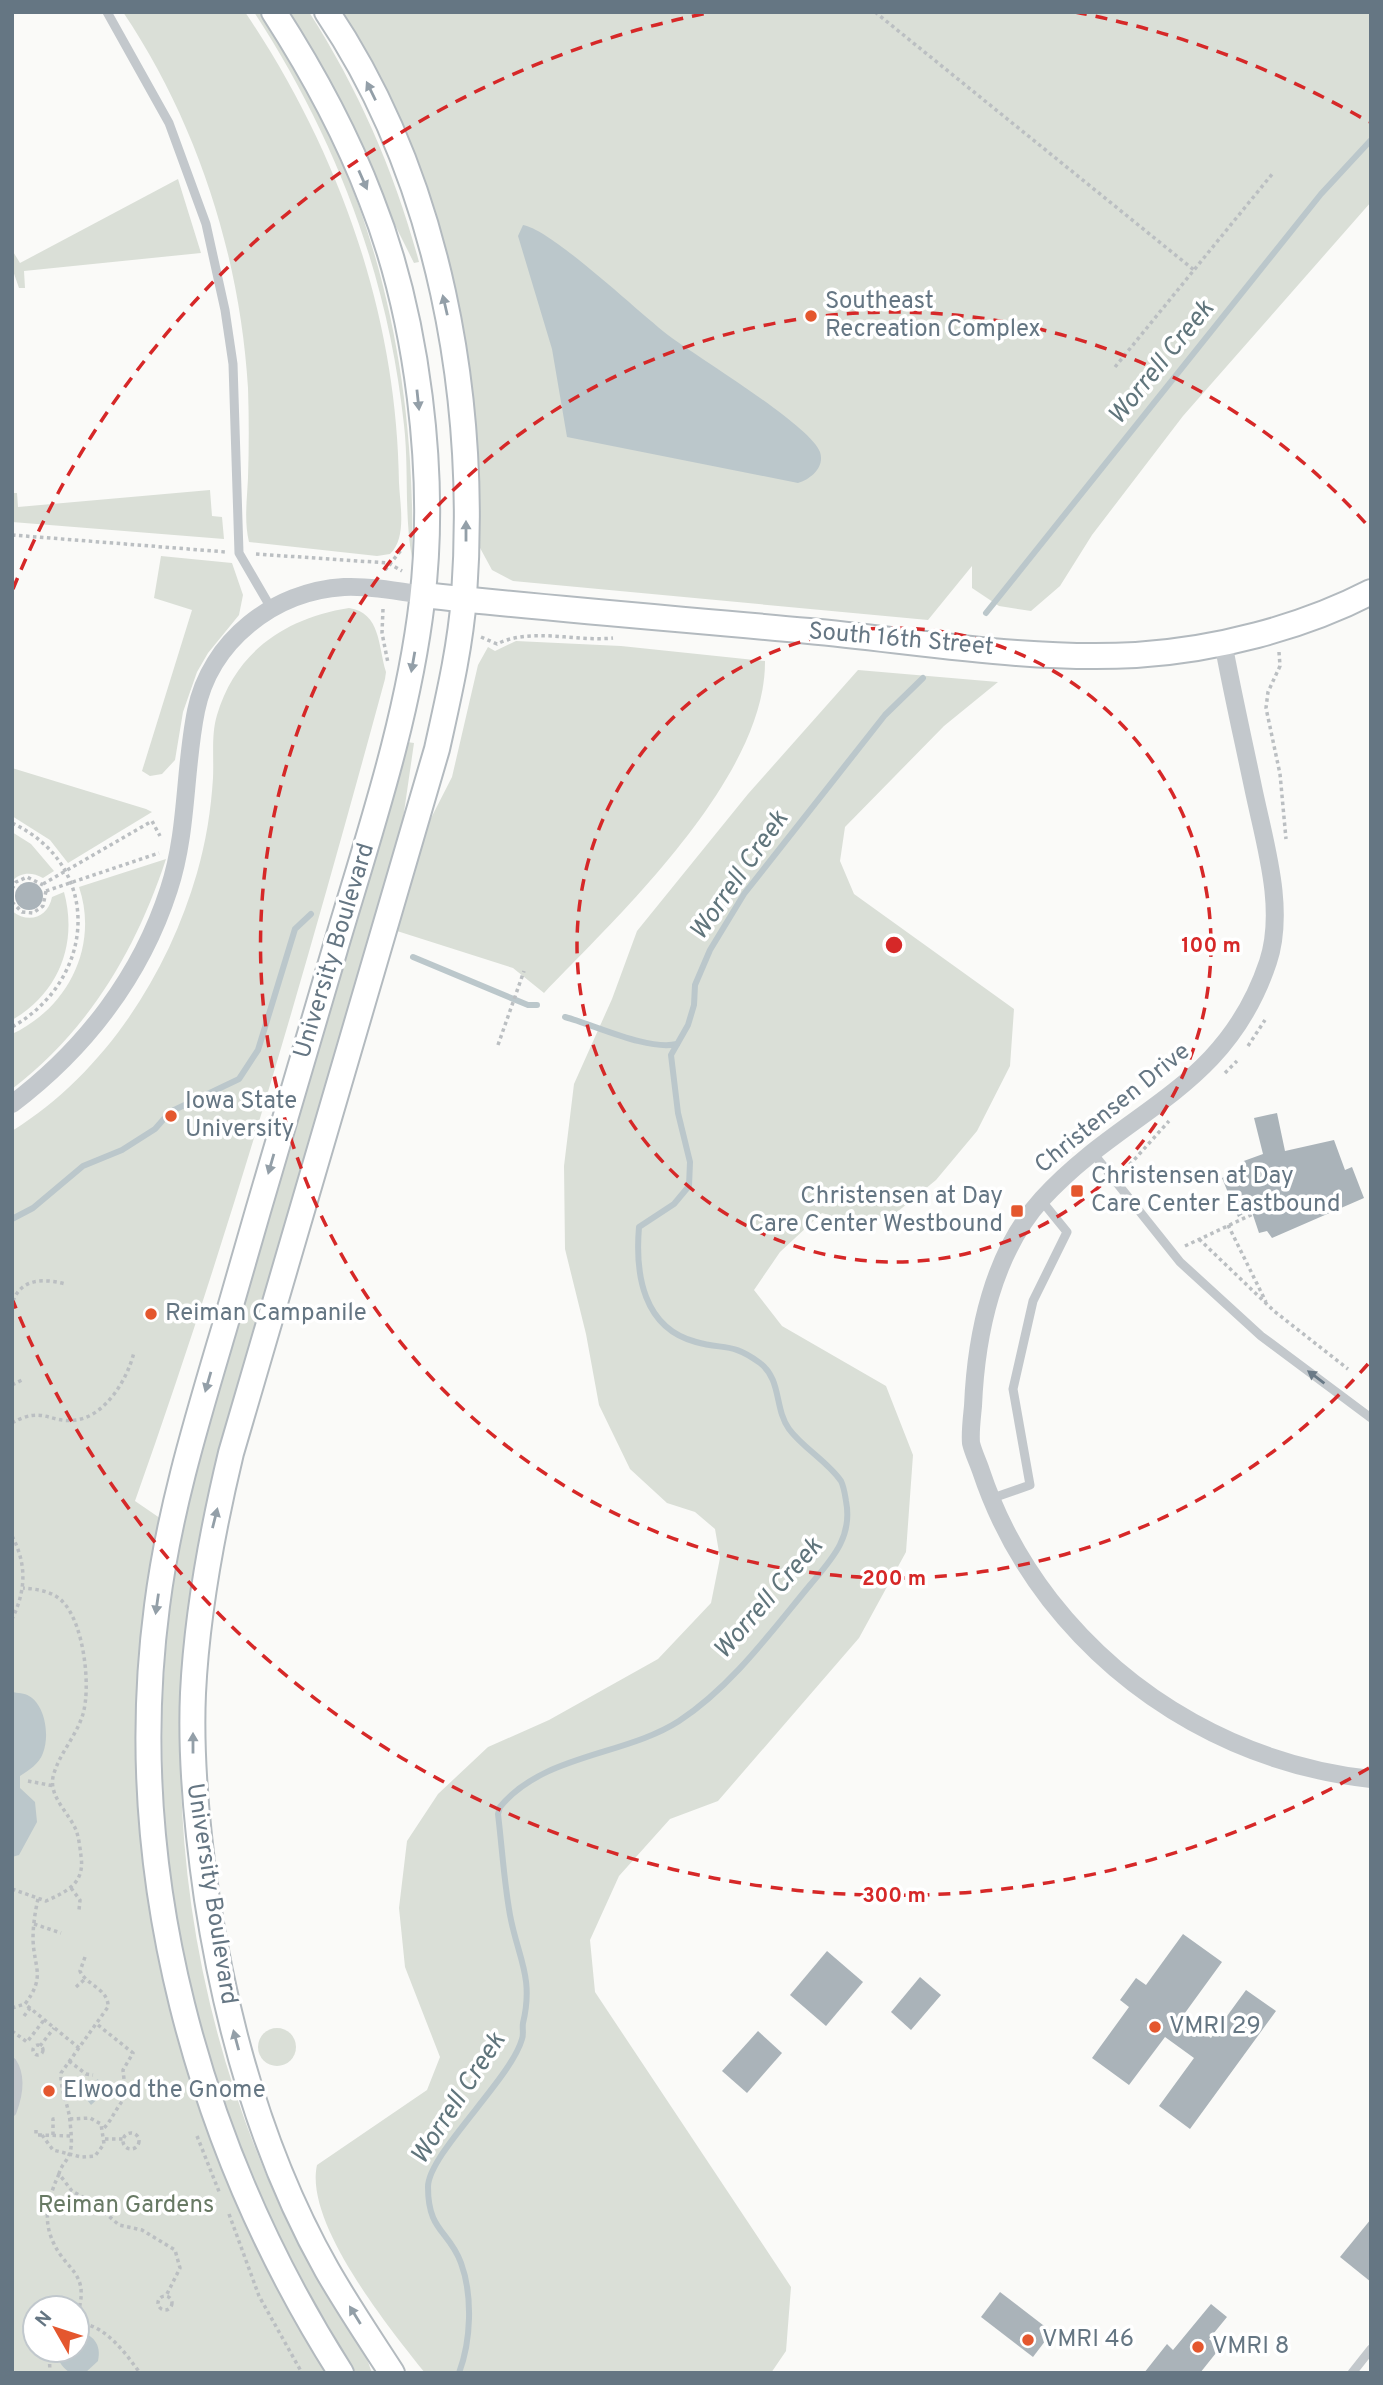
<svg xmlns="http://www.w3.org/2000/svg" width="1383" height="2385" viewBox="0 0 1383 2385" font-family="Overpass,sans-serif">
  <style>
    .green { fill: #dadfd7; fill-rule: evenodd }
    .water { fill: #bbc7cb }
    .lines { fill: none; stroke-linecap: round; stroke-linejoin: round }
    .stream { stroke: #bbc7cb; stroke-width: 6 }
    .building { fill: #aab3b9 }
    .secondary-casing { stroke: #b3babf; stroke-width: 28 }
    .path { stroke: #bbbfc2; stroke-width: 3.5; stroke-dasharray: 3.5 3.5; stroke-linecap: butt }
    .lane { stroke: #c3c8cc; stroke-width: 9 }
    .street { stroke: #c3c8cc; stroke-width: 18 }
    .secondary { stroke: #fff; stroke-width: 24 }
    .oneway { fill: #939fa8 }
    .oneway2 { fill: #6a7a87 }
    .ring { fill: none; stroke: #d62828; stroke-width: 3.5; stroke-dasharray: 12 9 }
    .poi-dot { fill: #e4572e; stroke: #fff; stroke-width: 2.5 }
    .labels { text-anchor: middle; dominant-baseline: central; stroke-width: 7; stroke-linejoin: round; paint-order: stroke }
    .poi-label { font-size: 24px; fill: #657683; stroke: #fff; text-anchor: start }
    .street-label { font-size: 24px; fill: #657683; stroke: #fff }
    .park-label { font-size: 24px; fill: #687a64; stroke: #fff }
    .water-label { font-size: 26px; font-style: italic; fill: #60757c; stroke: #fff }
    .centre { fill: #d62828; stroke: #fff; stroke-width: 3.5 }
    .ring-label { font-size: 21px; text-anchor: middle; font-weight: bold; fill: #d62828; stroke: #fff; stroke-width: 7; stroke-linejoin: round; paint-order: stroke }
  </style>
  <rect width="100%" height="100%" fill="#fafaf8"/>
  <g class="green">
    <path d="M123,12H245C339,151 397,315 399,483C400,505 407,538 390,554L377,556L249,542C244,521 247,500 248,478C249,448 249,418 248,388C240,256 197,122 123,12Z"/>
    <path d="M254,12H260C275,36 292,60 305,85C384,230 416,393 412,558C404,514 409,469 404,425C388,275 336,138 254,12Z"/>
    <path d="M288,12H309C359,90 395,173 419,262L414,263L382,199L341,103Z"/>
    <polygon points="339,12 1371,12 1371,202 1183,416 1092,535 1060,586 1031,611 999,606 972,588 972,566 928,620 513,581 492,570 479,546 473,405 464,344"/>
    <polygon points="178,179 201,253 24,271 25,288 19,288 12,268 12,250 20,263"/>
    <polygon points="210,490 212,516 222,517 224,539 12,522 12,493 17,493 18,507"/>
    <polygon points="161,556 232,563 243,595 239,615 208,653 197,672 183,712 175,760 162,774 150,776 142,771 192,610 154,598"/>
    <path d="M349,608C381,613 378,646 386,672L385,679C310,955 231,1231 135,1501L170,1525L150,1770L197,2063L341,2373H12V1131C104,1074 168,974 197,873C206,842 211,810 213,778C214,757 211,735 217,715C236,651 286,618 349,608ZM35,2308H77V2350H35Z"/>
    <path d="M516,641L621,646L765,661C766,777 620,914 544,993L513,968L397,931L428,824L452,777L478,665L488,647L495,651Z"/>
    <path d="M858,670L998,682L944,726L845,827L840,861L854,894L1014,1009L1010,1066L977,1131L936,1180L891,1217L854,1223L822,1213L780,1252L754,1290L782,1326L886,1386L913,1455L906,1552L859,1638L718,1801L670,1819L619,1876L590,1940L595,1992L791,2287L786,2351L771,2373H425C389,2328 304,2223 317,2165L427,2090L440,2057L405,1967L399,1908L407,1841L438,1794L488,1747L549,1720L658,1659L711,1603L720,1558L715,1529L695,1512L667,1503L630,1469L599,1405L586,1334L565,1249L564,1166L574,1084L612,999L637,931L748,794Z"/>
    <path d="M407,742L414,743L403,819L217,1455C154,1715 170,1973 285,2217C309,2266 338,2312 367,2359L372,2373H356C178,2114 120,1783 193,1478Z"/>
    <polygon points="12,768 146,809 152,812 68,863 50,840 12,816"/>
    <path d="M12,832L31,844L54,871L43,878C32,872 21,872 12,881Z"/>
    <path d="M166,859C136,950 89,1030 12,1089V1034C68,1008 99,946 79,887Z"/>
    <path d="M64,892C78,943 59,993 12,1020V911C28,924 48,918 52,897Z"/>
    <circle cx="277" cy="2047" r="19"/>
  </g>
  <g class="water">
    <path d="M523,225C553,230 642,316 672,338C699,358 811,426 820,452C825,467 811,479 798,483L567,437L552,349L518,236Z"/>
    <path d="M12,1692C17,1693 25,1693 29,1696C45,1705 50,1735 43,1753C39,1764 29,1770 20,1776V1788L35,1802L37,1822L19,1855L12,1857Z"/>
    <polygon points="97,2079 104,2083 102,2095 91,2105 81,2092 81,2081 96,2083"/>
    <path d="M77,2332C93,2333 102,2345 98,2361L85,2373L69,2372C61,2366 57,2360 57,2350H77Z"/>
  </g>
  <g class="lines">
    <g class="stream">
      <polyline points="986,613 1321,194 1371,140"/>
      <polyline points="413,957 528,1005 537,1005"/>
      <path d="M565,1017C595,1025 648,1051 677,1044"/>
      <polyline points="12,1219 33,1208 83,1166 122,1150 155,1129 170,1112 239,1079 258,1050 295,929 311,914"/>
      <path d="M459,2373C471,2341 473,2296 461,2263C449,2230 428,2232 428,2187C428,2154 511,2079 522,2039C524,2034 522,2028 523,2023C534,1977 518,1958 510,1915C504,1882 502,1847 498,1814L500,1807C543,1754 625,1756 679,1721C731,1687 771,1632 810,1585C832,1559 853,1537 846,1501C845,1495 844,1487 841,1481C827,1461 803,1448 789,1429C774,1408 782,1380 760,1363C732,1342 724,1350 696,1342C643,1328 635,1274 639,1227L674,1204L689,1186L690,1162L678,1113L671,1055L688,1025L694,1005L695,985L710,950L744,894L885,715L923,678"/>
    </g>
  </g>
  <g class="building">
    <circle cx="29" cy="896" r="14"/>
    <polygon points="1277,1113 1285,1151 1334,1140 1345,1170 1352,1167 1364,1198 1272,1238 1267,1231 1259,1233 1251,1209 1238,1217 1222,1178 1243,1168 1241,1162 1263,1154 1254,1118"/>
    <polygon points="1183,1934 1222,1962 1182,2017 1211,2038 1246,1990 1276,2011 1190,2129 1159,2106 1194,2058 1165,2037 1129,2085 1092,2058 1129,2007 1120,2000 1136,1978 1146,1985"/>
    <polygon points="827,1951 863,1982 826,2026 790,1995"/>
    <polygon points="920,1977 941,1995 911,2030 891,2012"/>
    <polygon points="758,2031 782,2053 747,2093 722,2071"/>
    <polygon points="1371,2219 1371,2282 1340,2257"/>
    <polygon points="1000,2292 1052,2332 1033,2357 981,2317"/>
    <polygon points="1211,2304 1227,2317 1209,2339 1220,2348 1200,2373 1144,2373 1167,2344 1173,2350"/>
  </g>
  <g class="lines">
    <defs>
      <g id="secondary">
        <path d="M274,12C312,71 346,133 371,199C418,317 437,475 422,601C408,720 369,834 335,949C298,1075 260,1202 224,1329C197,1420 169,1511 157,1606C122,1873 198,2148 341,2373"/>
        <path d="M327,12C440,180 478,398 464,597C460,649 448,699 437,749L231,1453C212,1532 197,1611 193,1693C190,1762 197,1830 207,1899C227,2028 262,2155 327,2270C347,2305 370,2339 392,2373"/>
        <path d="M423,595C551,609 680,619 809,631C916,641 1028,661 1136,655C1215,650 1301,628 1371,592"/>
      </g>
    </defs>
    <use href="#secondary" class="secondary-casing"/>
    <g class="path">
      <polyline points="875,12 1194,270"/>
      <polyline points="1115,367 1273,173"/>
      <polyline points="12,535 226,552"/>
      <polyline points="256,554 388,563 402,571"/>
      <polyline points="385,570 402,549"/>
      <polyline points="383,609 382,633 388,663"/>
      <path d="M481,637L497,644C531,627 576,642 613,638"/>
      <polyline points="1279,652 1280,666 1268,692 1266,708 1280,774 1286,839"/>
      <path d="M12,823C104,866 96,980 12,1027"/>
      <polyline points="43,884 152,821 160,836"/>
      <polyline points="12,889 16,882 27,877 43,885"/>
      <polyline points="46,891 159,853"/>
      <polyline points="12,902 22,912 33,913 43,906 46,891"/>
      <polyline points="498,1045 524,971"/>
      <polyline points="1248,1046 1265,1020"/>
      <polyline points="1225,1073 1237,1061"/>
      <polyline points="1125,1170 1169,1121"/>
      <polyline points="1228,1225 1266,1302"/>
      <polyline points="1199,1239 1274,1311 1348,1369"/>
      <polyline points="1185,1246 1253,1214"/>
      <path d="M12,1329C13,1321 11,1309 13,1301C22,1277 46,1279 66,1284"/>
      <polyline points="12,1385 22,1380"/>
      <path d="M12,1423C43,1405 50,1424 76,1420C106,1416 128,1378 134,1352"/>
      <path d="M12,1536C27,1564 26,1591 12,1619"/>
      <polyline points="28,1781 54,1786"/>
      <polyline points="71,1888 80,1900 79,1910"/>
      <path d="M12,1889L46,1901C68,1891 85,1883 81,1856C80,1848 79,1838 76,1830C69,1813 49,1797 53,1777C58,1755 76,1737 83,1714C91,1686 84,1624 63,1602C53,1591 36,1589 23,1588"/>
      <path d="M38,1899C35,1912 33,1926 33,1939C34,1969 46,1976 25,2004L79,2048"/>
      <polyline points="34,1924 61,1933"/>
      <path d="M85,1957L80,1971C86,1985 109,1989 108,2007L61,2073C60,2091 69,2105 70,2122C71,2131 73,2147 69,2155C66,2163 61,2165 59,2174L72,2191L95,2204L119,2225L142,2230L175,2250L180,2268L166,2296"/>
      <polyline points="76,1987 85,1979"/>
      <polyline points="12,2008 25,2004"/>
      <polyline points="24,2016 30,2008"/>
      <path d="M98,2025L133,2053L123,2070L126,2097C116,2107 113,2119 103,2129"/>
      <polyline points="12,2031 27,2042 44,2020"/>
      <circle cx="38" cy="2050" r="5"/>
      <polyline points="40,2046 54,2028"/>
      <polyline points="69,2061 86,2074 93,2075"/>
      <polyline points="36,2130 36,2135 42,2135"/>
      <circle cx="131" cy="2141" r="8"/>
      <polyline points="53,2135 53,2119 57,2119"/>
      <polyline points="70,2136 42,2135 53,2150 81,2157 95,2156 104,2144 101,2124 90,2118 70,2119"/>
      <polyline points="197,2136 220,2194"/>
      <polyline points="105,2139 123,2139"/>
      <path d="M59,2174C45,2205 41,2228 62,2257C70,2268 80,2275 81,2290C82,2299 79,2309 77,2317"/>
      <polyline points="229,2214 259,2296 302,2373"/>
      <circle cx="165" cy="2303" r="7"/>
      <path d="M77,2322C106,2326 123,2350 140,2373"/>
      <polyline points="49,2350 50,2373"/>
    </g>
    <g class="lane">
      <polyline points="107,12 169,123 206,224 225,310 233,364 239,553 271,608"/>
      <polyline points="1093,1153 1180,1262 1261,1336 1371,1418"/>
      <polyline points="990,1499 1030,1485 1013,1389 1033,1301 1067,1232 1041,1200"/>
      <path d="M12,2062C22,2077 18,2096 12,2112"/>
      <polyline points="1352,2373 1371,2349"/>
    </g>
    <g class="street">
      <path d="M1223,642C1232,691 1243,739 1253,787C1264,841 1286,908 1268,962C1225,1091 1124,1109 1042,1199C993,1253 976,1334 973,1406C972,1417 970,1431 971,1443C973,1452 978,1462 981,1471C997,1519 1019,1560 1050,1600C1129,1701 1244,1765 1371,1779"/>
      <path d="M12,1104C85,1049 141,976 169,889C188,831 184,770 196,711C210,641 274,591 344,587C370,586 397,591 423,595"/>
    </g>
    <use href="#secondary" class="secondary"/>
  </g>
  <defs><path id="oneway-solid" d="M-6-.8H1V-3.2L6.5 0L1 3.2V.8H-6Z" transform="scale(1.75)"/></defs>
  <g class="oneway">
    <use href="#oneway-solid" transform="translate(371 91) rotate(-116)"/>
    <use href="#oneway-solid" transform="translate(363 180) rotate(66)"/>
    <use href="#oneway-solid" transform="translate(445 305) rotate(-103)"/>
    <use href="#oneway-solid" transform="translate(418 400) rotate(84)"/>
    <use href="#oneway-solid" transform="translate(466 531) rotate(-90)"/>
    <use href="#oneway-solid" transform="translate(413 662) rotate(100)"/>
    <use href="#oneway-solid" transform="translate(271 1164) rotate(106)"/>
    <use href="#oneway-solid" transform="translate(208 1382) rotate(106)"/>
    <use href="#oneway-solid" transform="translate(215 1518) rotate(-76)"/>
    <use href="#oneway-solid" transform="translate(157 1604) rotate(98)"/>
    <use href="#oneway-solid" transform="translate(193 1743) rotate(-90)"/>
    <use href="#oneway-solid" transform="translate(236 2040) rotate(-105)"/>
    <use href="#oneway-solid" transform="translate(355 2315) rotate(-122)"/>
  </g>
  <use class="oneway2" href="#oneway-solid" transform="translate(1316 1377) rotate(-143)"/>
  <g class="ring">
    <circle cx="894" cy="945" r="317"/>
    <path d="M1368 1364A633 633 0 1 1 1368 526"/>
    <path d="M1369 1768A950 950 0 0 1 13 1301M13 589A950 950 0 0 1 713 12M1075 12A950 950 0 0 1 1369 122"/>
  </g>
  <g class="poi-dot">
    <circle cx="811" cy="316" r="7"/>
    <circle cx="171" cy="1116" r="7"/>
    <rect x="1070" y="1184" width="14" height="14" rx="3.5"/>
    <rect x="1010" y="1204" width="14" height="14" rx="3.5"/>
    <circle cx="151" cy="1314" r="7"/>
    <circle cx="1155" cy="2027" r="7"/>
    <circle cx="49" cy="2091" r="7"/>
    <circle cx="1028" cy="2340" r="7"/>
    <circle cx="1198" cy="2347" r="7"/>
  </g>
  <g class="labels">
    <g class="poi-label">
      <text x="825" y="302">Southeast<tspan x="825" dy="28">Recreation Complex</tspan></text>
      <text x="185" y="1102">Iowa State<tspan x="185" dy="28">University</tspan></text>
      <text x="1091" y="1177">Christensen at Day<tspan x="1091" dy="28">Care Center Eastbound</tspan></text>
      <text x="1003" y="1197" text-anchor="end">Christensen at Day<tspan x="1003" dy="28">Care Center Westbound</tspan></text>
      <text x="165" y="1314">Reiman Campanile</text>
      <text x="1169" y="2027">VMRI 29</text>
      <text x="63" y="2091">Elwood the Gnome</text>
      <text x="1042" y="2340">VMRI 46</text>
      <text x="1212" y="2347">VMRI 8</text>
    </g>
    <g class="street-label">
      <text transform="translate(901 640) rotate(5)">South 16th Street</text>
      <text transform="translate(335 951) rotate(-73)">University Boulevard</text>
      <text transform="translate(1113 1109) rotate(-39)">Christensen Drive</text>
      <text transform="translate(211 1894) rotate(81)">University Boulevard</text>
    </g>
    <g class="park-label">
      <text x="126" y="2206">Reiman Gardens</text>
    </g>
    <g class="water-label">
      <text transform="translate(1162 363) rotate(-51)">Worrell Creek</text>
      <text transform="translate(740 876) rotate(-55)">Worrell Creek</text>
      <text transform="translate(769 1599) rotate(-49)">Worrell Creek</text>
      <text transform="translate(459 2099) rotate(-57)">Worrell Creek</text>
    </g>
  </g>
  <circle cx="894" cy="945" r="10" class="centre"/>
  <g class="ring-label">
    <text x="1211" y="952">100 m</text>
    <text x="894" y="1585">200 m</text>
    <text x="894" y="1902">300 m</text>
  </g>
  <rect width="1383" height="2385" fill="none" stroke="#657683" stroke-width="28"/>
  <g transform="translate(56 2329) rotate(309)"><circle r="33" fill="#ffffff" stroke="#c1c8cd" stroke-width="2"/>
  <path d="M0-5L12 26L0 18L-12 26Z" fill="#e4572e"/>
  <text y="-10" font-size="19" font-weight="bold" text-anchor="middle" fill="#657683">N</text>
  </g>
</svg>
